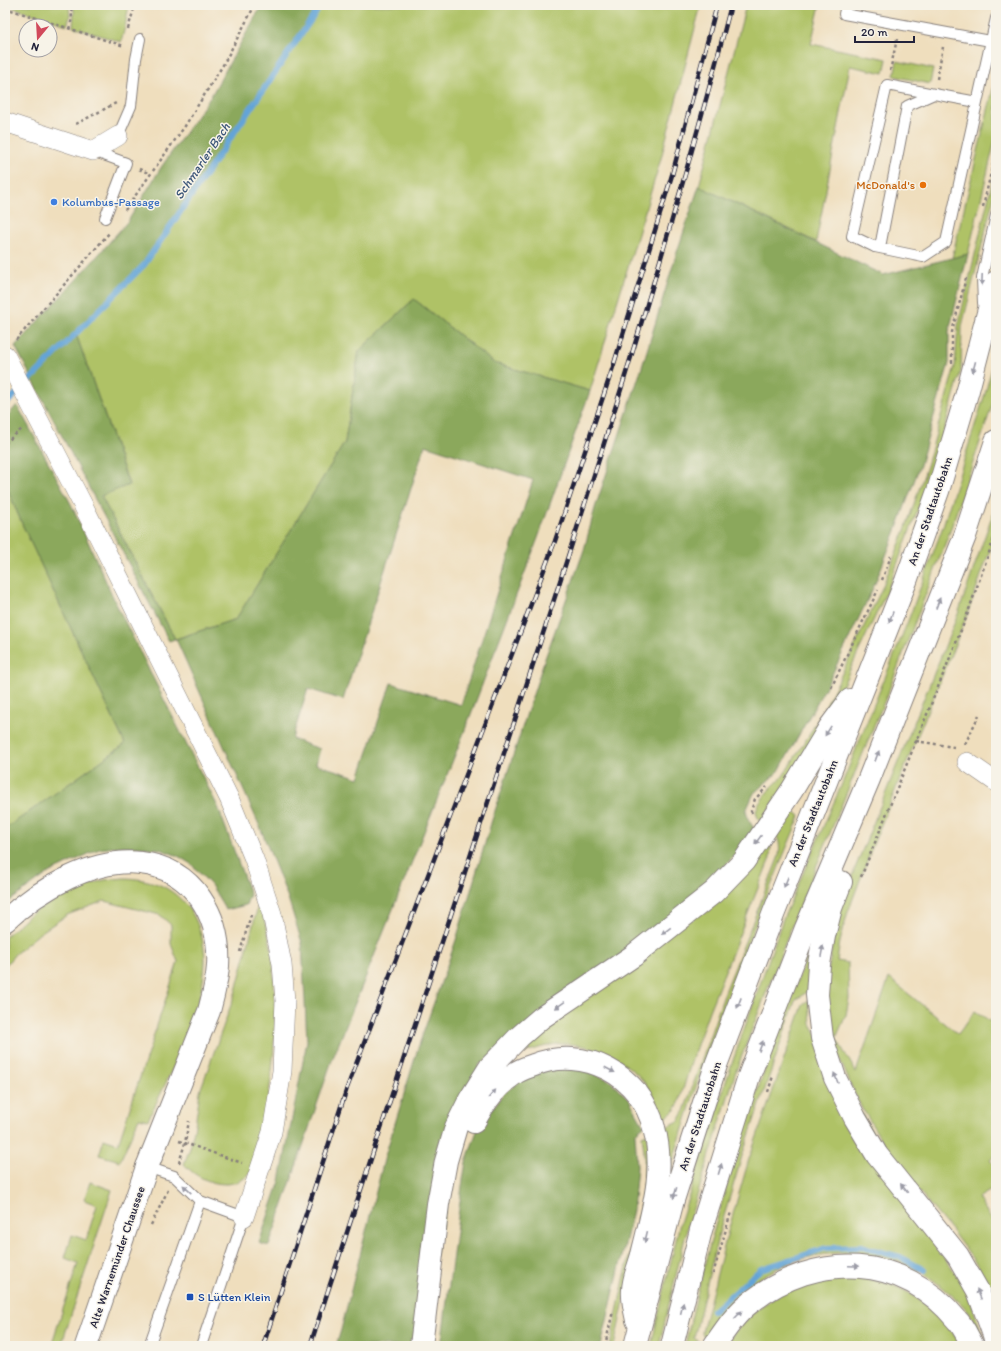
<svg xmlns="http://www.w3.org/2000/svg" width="1001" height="1351" viewBox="0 0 1001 1351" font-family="Itim,sans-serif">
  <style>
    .green { fill: #afc266; stroke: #687250 }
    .forest { fill: #8ba85b; stroke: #56654b; fill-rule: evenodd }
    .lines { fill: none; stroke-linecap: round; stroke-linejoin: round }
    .stream { stroke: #64a4d7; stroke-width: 6 }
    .lane-casing { stroke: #88807c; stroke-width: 12 }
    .street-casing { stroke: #88807c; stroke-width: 20 }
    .secondary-casing { stroke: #88807c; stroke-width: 24 }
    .highway-casing { stroke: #88807c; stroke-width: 24 }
    .path { stroke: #88807c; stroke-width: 2.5; stroke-dasharray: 3 3; stroke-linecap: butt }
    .lane { stroke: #fff; stroke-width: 10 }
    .street { stroke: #fff; stroke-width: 19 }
    .secondary { stroke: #fff; stroke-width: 22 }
    .highway { stroke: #fff; stroke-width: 22 }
    .rail-casing { stroke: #22223b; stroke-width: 4.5 }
    .rail { stroke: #f7f3e8; stroke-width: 3; stroke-dasharray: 9; stroke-linecap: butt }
    .oneway { fill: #9c9ca7 }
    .food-dot { fill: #e8710a; stroke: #f7f3e8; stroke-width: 1.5 }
    .shop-dot { fill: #3f7fe0; stroke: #f7f3e8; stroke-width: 1.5 }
    .transit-dot { fill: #1a4fb4; stroke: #f7f3e8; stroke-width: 1.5 }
    .labels { text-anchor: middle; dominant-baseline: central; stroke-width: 3; stroke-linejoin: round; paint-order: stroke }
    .food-label { font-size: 12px; fill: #c56008; stroke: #f7f3e8; text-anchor: end }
    .shop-label { font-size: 12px; fill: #366cbe; stroke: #f7f3e8; text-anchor: start }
    .street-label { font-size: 12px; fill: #22223b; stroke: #f7f3e8 }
    .transit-label { font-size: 12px; fill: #164399; stroke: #f7f3e8; text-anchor: start }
    .water-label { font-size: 13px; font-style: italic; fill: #3c5679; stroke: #f7f3e8 }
  </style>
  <rect width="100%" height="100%" fill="#f7f3e8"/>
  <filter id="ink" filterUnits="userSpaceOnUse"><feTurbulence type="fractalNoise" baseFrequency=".025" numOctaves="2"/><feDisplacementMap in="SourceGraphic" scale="8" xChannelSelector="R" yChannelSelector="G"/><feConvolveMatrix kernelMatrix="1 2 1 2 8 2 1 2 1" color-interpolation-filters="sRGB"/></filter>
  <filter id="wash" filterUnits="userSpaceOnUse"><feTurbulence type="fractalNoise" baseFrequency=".012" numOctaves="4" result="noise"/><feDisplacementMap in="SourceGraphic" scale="16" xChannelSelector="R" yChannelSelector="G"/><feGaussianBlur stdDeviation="0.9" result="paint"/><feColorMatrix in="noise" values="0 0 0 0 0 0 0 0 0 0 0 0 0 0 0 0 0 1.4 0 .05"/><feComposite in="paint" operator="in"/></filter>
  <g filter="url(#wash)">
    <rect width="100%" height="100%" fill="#efdebd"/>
    <g class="green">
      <polygon points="5,5 69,5 70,17 67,25"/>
      <polygon points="73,5 129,5 125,27 121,42 73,27 74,11"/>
      <polygon points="321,5 701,5 660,162 590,391 494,363 414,299 359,351 345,442 236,619 175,639 101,496 129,484 76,334 144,265"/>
      <polygon points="746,5 820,5 811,44 887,59 884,73 850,66 816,242 699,186"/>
      <polygon points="897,61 933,69 930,84 894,76"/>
      <polygon points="996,77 996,136 968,254 952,258"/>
      <polygon points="996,166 996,188 962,326 961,371 933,469 909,533 887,591 841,689 816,738 761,822 757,816 756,811 758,805 768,791 783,776 811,732 836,686 882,588 905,530 927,466 955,366 958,326"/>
      <polygon points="996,353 996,394 950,531 889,690 793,923 736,1071 688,1225 659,1346 651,1346 680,1223 730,1069 783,919 841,786 908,621 942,529 985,394"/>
      <polygon points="5,483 23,526 125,744 5,829"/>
      <path d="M996,504V533L966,618L874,842L847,915L840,942L837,961L848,963L849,998L846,1015L836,1038L856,1072L889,978L958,1034L975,1011L996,1025V1155L990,1160C1000,1172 994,1175 993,1189L978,1198L996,1227V1305L987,1284L978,1266L951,1230L910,1181L886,1148L858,1101L840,1060L831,1037L825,993L837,913L958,614Z"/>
      <path d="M790,808L800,816C766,896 734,977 705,1060C692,1098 681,1137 668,1175L669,1148L666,1127L679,1121L683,1114L725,992L779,856C780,848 780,839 774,832Z"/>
      <path d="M768,840L771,843L770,858L709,1011L693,1056L679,1103L675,1110L664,1119C659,1108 654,1096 647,1086C629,1060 590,1042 558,1044C547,1045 536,1049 526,1052L521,1049Z"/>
      <path d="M124,878C150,879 169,885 186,905C198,918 205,943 205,961C204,1010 169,1076 148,1120L139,1118L120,1161L99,1155L104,1139L118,1144L178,962L171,944V925L160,915L104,901L67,915L40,933L15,954L5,966V937L32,913L57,899L80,888L104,880Z"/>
      <path d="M259,902C264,919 272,943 273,961C278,1024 274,1089 257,1150C255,1156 253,1169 250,1173C245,1180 233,1184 226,1184C210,1184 194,1176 184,1164L190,1148L195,1125L200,1091L236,991Z"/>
      <path d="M816,932L809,990L795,1001L742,1156L719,1233L694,1338L704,1346H685C716,1204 763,1067 816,932Z"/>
      <path d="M809,1001L811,1024L935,1244L957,1275L968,1293L986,1346C982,1336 977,1325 971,1316C966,1307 956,1299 948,1292C896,1245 818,1240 759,1279C736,1295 719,1311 707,1337L703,1335L702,1332L727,1235L749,1159L803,1005Z"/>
      <path d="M647,1134L650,1165L636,1247L614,1346H610C616,1315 623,1284 630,1253C639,1213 649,1178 642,1136Z"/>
      <polygon points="90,1182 112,1190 61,1346 51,1346 78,1263 65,1258 72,1235 86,1240 97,1205 84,1200"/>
      <path d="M837,1275C881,1280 904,1283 937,1315C946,1324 955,1334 961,1346H726L733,1334L757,1309L786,1290Z"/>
    </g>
    <g class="forest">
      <polygon points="262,5 321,5 144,265 76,334 129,485 101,496 175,639 169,641 15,346 86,269 128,221 162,166 211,96"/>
      <polygon points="699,186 883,275 968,254 949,331 949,363 920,465 897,528 874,586 829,681 779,771 754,793 749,804 746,811 748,819 755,830 739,851 687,905 479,1065 414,1346 336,1346 341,1330 385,1156 419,1045 456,940 492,820 543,664 584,550 595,508 642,367 676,255"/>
      <path d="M414,299L494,363L590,391L538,538L463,735L331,1063L269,1246L259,1243L280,1181L307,1041L302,943L288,898L260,827L176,639L236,619L345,442L359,351ZM425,445L533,480L461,705L391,683L359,778L316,764L320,749L292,739L308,689L343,700Z"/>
      <polygon points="17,405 71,504 118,608 218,807 250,894 246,905 226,910 211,885 191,864 178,856 160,849 124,846 99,849 50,872 7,903 5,898 5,829 125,744 23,526 5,483 5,419"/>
      <polygon points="555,1068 585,1070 609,1080 629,1099 644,1126 635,1133 637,1167 633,1210 601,1346 441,1346 462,1186 466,1162 478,1128 503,1094 527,1076"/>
    </g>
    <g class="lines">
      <g class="stream">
        <polyline points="5,405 144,265 321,5"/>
        <polyline points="713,1311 761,1269 826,1248 863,1247 900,1257 924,1270"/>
      </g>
    </g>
  </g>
  <g filter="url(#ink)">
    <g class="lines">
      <defs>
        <g id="lane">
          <polyline points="846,5 844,14 996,42"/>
          <polyline points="977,102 934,94 907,106 881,242 875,247 923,257 946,242 996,18"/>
          <polyline points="118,136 131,106 136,59 140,39"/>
          <polyline points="93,151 126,163 105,218"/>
          <polyline points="875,247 852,236 887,85 934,94"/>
          <polyline points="983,303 982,278 996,215"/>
          <polyline points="147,1167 174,1176 200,1201 244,1217 201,1346"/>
          <polyline points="149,1346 200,1201"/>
        </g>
        <g id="street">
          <polyline points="5,122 93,151 118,136"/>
          <polyline points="5,355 82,503 229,798 254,859 272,914 282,964 285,1001 282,1071 272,1132 244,1217"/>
          <polyline points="967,762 996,782"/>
        </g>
        <polyline id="secondary" points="86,1346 147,1167"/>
        <g id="highway">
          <polyline points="841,882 831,908 824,936 819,964 817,995 822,1038 835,1078 855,1118 877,1155 958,1256 978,1291 994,1335 996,1344"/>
          <path d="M5,921C38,890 94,857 141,863C194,869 221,917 218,966C217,982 213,996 209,1011L147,1167"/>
          <path d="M474,1122C485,1101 497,1085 517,1072C522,1069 528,1067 534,1065C584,1045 641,1075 654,1128C666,1171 652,1213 642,1255C639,1266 633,1279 633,1290C632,1300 635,1311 637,1320"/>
          <polyline points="421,1346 438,1204 446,1161 456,1127 470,1099 490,1067 519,1037 541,1018 633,956 714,892 744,861 792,790 830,727 850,700"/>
          <polyline points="635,1346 673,1200 716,1065 773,915 906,581 938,491 968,390 996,282"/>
          <polyline points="672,1346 701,1230 749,1076 806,928 869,779 965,536 996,441"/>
          <path d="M714,1346C725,1330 736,1313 751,1302C817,1251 902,1253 957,1320C964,1327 968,1338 973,1346"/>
        </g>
      </defs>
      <use href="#lane" class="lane-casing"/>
      <use href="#street" class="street-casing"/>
      <use href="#secondary" class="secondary-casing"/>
      <use href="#highway" class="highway-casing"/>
      <g class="path">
        <polyline points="5,8 124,46"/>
        <polyline points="69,29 72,19 71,5"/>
        <polyline points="128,29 135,5"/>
        <polyline points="890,71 897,39"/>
        <polyline points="937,79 943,47"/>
        <polyline points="76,124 116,103"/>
        <polyline points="139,169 150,174"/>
        <polyline points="983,207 996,151"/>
        <polyline points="125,210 185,126 223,65 255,5"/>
        <polyline points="16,340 110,232"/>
        <polyline points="952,363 952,332 966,278"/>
        <polyline points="5,443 22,429"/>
        <polyline points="882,580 891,556"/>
        <polyline points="831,688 878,590"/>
        <polyline points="916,741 954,747"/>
        <polyline points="965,744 979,715"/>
        <polyline points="752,813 751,811 755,799 767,787"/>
        <polyline points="861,877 966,618 996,533"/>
        <polyline points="240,952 251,915"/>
        <polyline points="768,1092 773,1076"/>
        <polyline points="179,1141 242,1163"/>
        <polyline points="179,1163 185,1143 189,1121"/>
        <polyline points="151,1225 168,1190"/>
        <polyline points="713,1274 731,1212"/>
        <polyline points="605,1346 613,1311"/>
      </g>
      <use href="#lane" class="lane"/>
      <use href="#street" class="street"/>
      <use href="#secondary" class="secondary"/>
      <use href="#highway" class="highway"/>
      <defs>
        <g id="rail">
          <polyline points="263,1346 347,1088 555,541 613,367 672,175 717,5"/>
          <path d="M310,1346C376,1142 443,939 510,735C589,493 668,251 731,5"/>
        </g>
      </defs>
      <use href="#rail" class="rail-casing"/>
      <use href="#rail" class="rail"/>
    </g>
    <defs><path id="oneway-solid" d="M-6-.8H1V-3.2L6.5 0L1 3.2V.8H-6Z"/></defs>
    <g class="oneway">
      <use href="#oneway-solid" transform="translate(982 280) rotate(92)"/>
      <use href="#oneway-solid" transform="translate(974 367) rotate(105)"/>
      <use href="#oneway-solid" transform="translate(938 603) rotate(-69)"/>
      <use href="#oneway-solid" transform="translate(891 617) rotate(111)"/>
      <use href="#oneway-solid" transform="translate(828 731) rotate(122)"/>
      <use href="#oneway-solid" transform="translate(877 756) rotate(-69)"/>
      <use href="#oneway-solid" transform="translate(758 840) rotate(125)"/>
      <use href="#oneway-solid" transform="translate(786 882) rotate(112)"/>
      <use href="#oneway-solid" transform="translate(666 931) rotate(143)"/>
      <use href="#oneway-solid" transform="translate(822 951) rotate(-80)"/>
      <use href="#oneway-solid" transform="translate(739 1003) rotate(111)"/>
      <use href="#oneway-solid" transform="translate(560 1005) rotate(145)"/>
      <use href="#oneway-solid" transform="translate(761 1046) rotate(-69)"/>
      <use href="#oneway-solid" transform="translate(610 1070) rotate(28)"/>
      <use href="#oneway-solid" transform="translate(836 1078) rotate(-112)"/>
      <use href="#oneway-solid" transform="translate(492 1094) rotate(-48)"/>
      <use href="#oneway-solid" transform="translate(720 1169) rotate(-73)"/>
      <use href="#oneway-solid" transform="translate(904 1188) rotate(-129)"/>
      <use href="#oneway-solid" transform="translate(187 1189) rotate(-136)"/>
      <use href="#oneway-solid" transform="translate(675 1193) rotate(107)"/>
      <use href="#oneway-solid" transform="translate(646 1237) rotate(104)"/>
      <use href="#oneway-solid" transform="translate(854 1266) rotate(2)"/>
      <use href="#oneway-solid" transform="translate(979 1294) rotate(-113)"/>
      <use href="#oneway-solid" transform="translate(682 1308) rotate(-76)"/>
      <use href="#oneway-solid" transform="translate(738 1315) rotate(-46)"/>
    </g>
  </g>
  <circle class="food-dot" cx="923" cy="185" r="4"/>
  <circle class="shop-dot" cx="54" cy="202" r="4"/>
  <rect class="transit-dot" x="186" y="1293" width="8" height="8" rx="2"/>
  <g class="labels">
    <g class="food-label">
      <text x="915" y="185">McDonald's</text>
    </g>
    <g class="shop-label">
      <text x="62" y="202">Kolumbus-Passage</text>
    </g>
    <g class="street-label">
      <text transform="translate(930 511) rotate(-71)">An der Stadtautobahn</text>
      <text transform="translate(813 813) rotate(-68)">An der Stadtautobahn</text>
      <text transform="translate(700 1116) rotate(-72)">An der Stadtautobahn</text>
      <text transform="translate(117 1257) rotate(-71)">Alte Warnemünder Chaussee</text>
    </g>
    <g class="transit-label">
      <text x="198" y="1297">S Lütten Klein</text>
    </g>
    <g class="water-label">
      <text transform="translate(202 161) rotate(-56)">Schmarler Bach</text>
    </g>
  </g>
  <rect width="1001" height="1351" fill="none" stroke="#f7f3e8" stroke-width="20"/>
  <g transform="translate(38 38) rotate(198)"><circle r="19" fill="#f7f3e8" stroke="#a29fa3"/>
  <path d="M0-3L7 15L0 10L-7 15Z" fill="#d1495b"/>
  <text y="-6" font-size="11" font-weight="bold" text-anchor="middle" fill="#22223b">N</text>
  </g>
  <path d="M855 36v6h59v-6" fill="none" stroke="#22223b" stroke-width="2"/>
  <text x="861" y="36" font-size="12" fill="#22223b" stroke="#f7f3e8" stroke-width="3" paint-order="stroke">20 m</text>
</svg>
